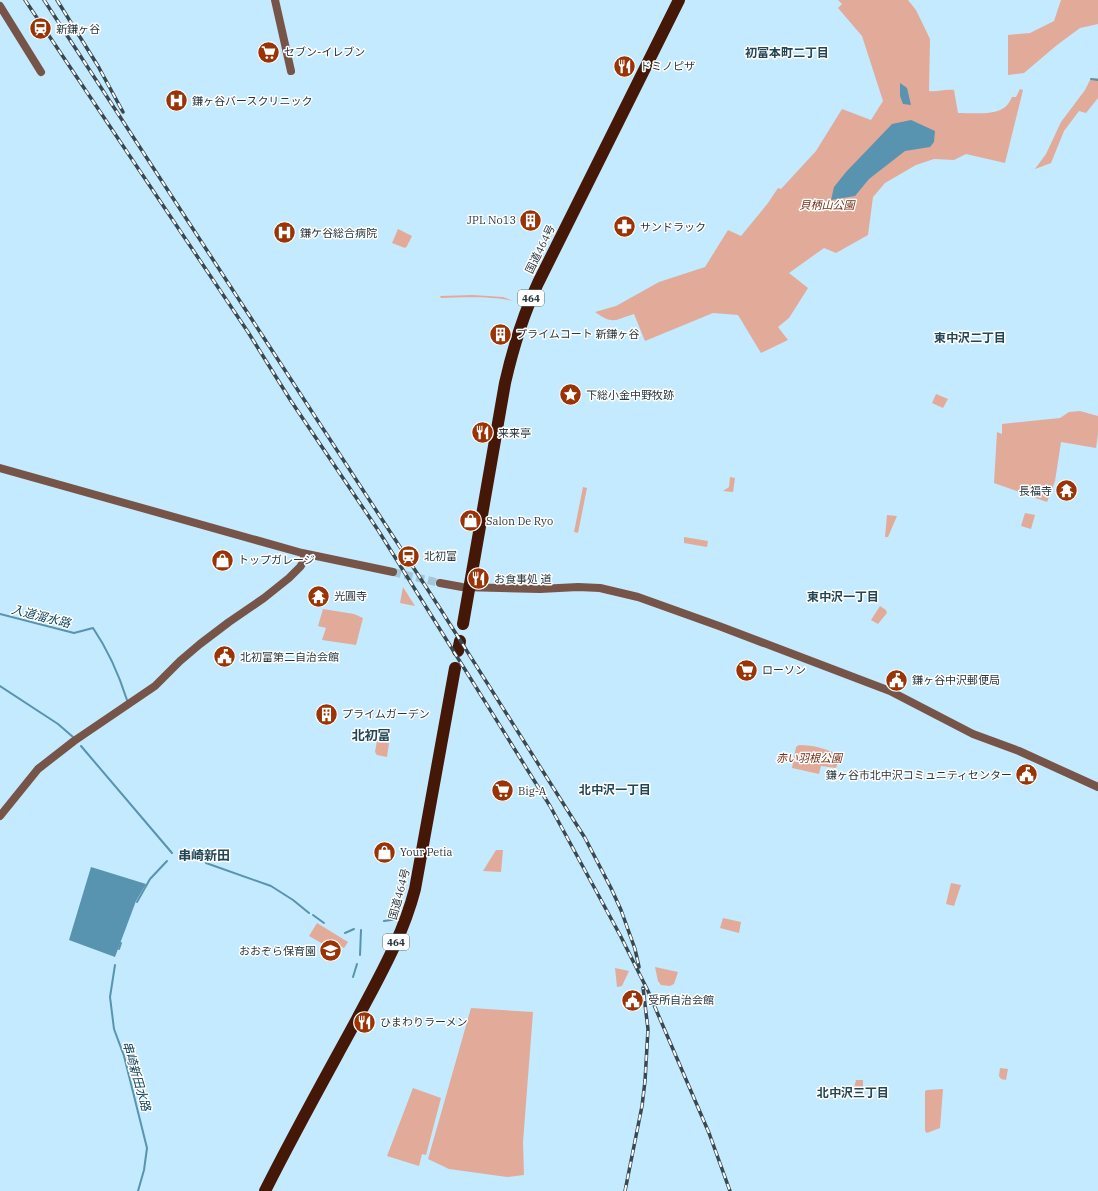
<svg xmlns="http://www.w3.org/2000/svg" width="1098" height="1191" viewBox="0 0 1098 1191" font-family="'IBM Plex Serif','Noto Sans JP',serif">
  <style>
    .green { fill: #e2ab99 }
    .water { fill: #5893af }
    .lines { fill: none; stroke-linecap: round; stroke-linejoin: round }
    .stream { stroke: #5893af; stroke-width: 2 }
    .secondary-tunnel { stroke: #a4c6d8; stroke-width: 8; stroke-dasharray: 8 4; stroke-linecap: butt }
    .secondary { stroke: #775448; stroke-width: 8 }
    .highway { stroke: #441707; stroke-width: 12 }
    .rail-casing { stroke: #384952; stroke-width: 3.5 }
    .rail { stroke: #fff; stroke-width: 2; stroke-dasharray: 6; stroke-linecap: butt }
    .labels { text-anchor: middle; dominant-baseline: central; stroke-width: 3; stroke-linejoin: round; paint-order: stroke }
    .shield { fill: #fff; stroke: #687379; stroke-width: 1 }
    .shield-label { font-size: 10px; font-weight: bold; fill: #28373f }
    .poi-label { font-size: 11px; fill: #28373f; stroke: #fff; text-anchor: start }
    .park-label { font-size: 11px; font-style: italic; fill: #753016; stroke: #fff }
    .street-label { font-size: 11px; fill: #28373f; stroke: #fff }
    .neighbourhood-label { font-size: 12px; font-weight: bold; fill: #234656; stroke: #fff }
    .water-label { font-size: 12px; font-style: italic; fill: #0f4357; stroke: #fff }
    .quarter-label { font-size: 13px; font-weight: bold; fill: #234656; stroke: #fff }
  </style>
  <rect width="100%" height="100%" fill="#c3eafe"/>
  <g class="green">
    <path d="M838,0H908L916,10L930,39L929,91C938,92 945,89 954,90L958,113C970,113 992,115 1002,109C1007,107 1010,101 1012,97H1016L1020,89L1023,90L1005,163L966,154L954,160L934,159L916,165L885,183L873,197L868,235L836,253L824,248L789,273L808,288L789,318L778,327L788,340L761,353L738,315L713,313L645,341L634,314C615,320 613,325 595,312L616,306L659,282L705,267L728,230L741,236L768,203L778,188L781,189L816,151L842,109L871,120L883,101L862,36L838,8L842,4Z"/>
    <polygon points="1061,0 1098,0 1098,24 1080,28 1057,45 1024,73 1008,75 1008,35 1030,33 1054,21"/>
    <polygon points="1091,78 1098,78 1098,98 1086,113 1079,111 1064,131 1051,163 1035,169 1046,154 1061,122 1085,90"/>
    <polygon points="398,229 412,236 407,246 405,248 392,243"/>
    <path d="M473,295L503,297L513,301C493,296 462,297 441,298L440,296Z"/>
    <polygon points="936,394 948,399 943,408 932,403"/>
    <polygon points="1080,411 1098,416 1098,434 1096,448 1061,442 1055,481 1047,502 994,483 997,432 1002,434 1002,424 1060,418 1069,412"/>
    <polygon points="730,477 735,478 733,492 723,491 729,487"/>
    <polygon points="583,487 587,488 578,533 574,532"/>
    <polygon points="1025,513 1035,515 1031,529 1021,526"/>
    <polygon points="887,515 897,516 888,537 885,537"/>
    <polygon points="684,537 708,541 707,547 684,543"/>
    <polygon points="403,587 415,606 400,603"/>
    <polygon points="880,606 886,610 887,613 878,624 871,620"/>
    <polygon points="323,609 354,614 363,618 356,645 322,640 326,628 318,626"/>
    <polygon points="377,741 389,743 387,757 377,755 375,752"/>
    <path d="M799,745C814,745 826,749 840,755L836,768L821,766L819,774L792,768L796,747Z"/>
    <polygon points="496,850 503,850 501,872 483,871"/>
    <polygon points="951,883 961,885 954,906 946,904"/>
    <polygon points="723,918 741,922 739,933 720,928"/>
    <polygon points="317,923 348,942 344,948 335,943 332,949 309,936"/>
    <polygon points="655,967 678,972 674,984 670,986 661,985 658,981"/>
    <polygon points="615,968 629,971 622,986 617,987"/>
    <polygon points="471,1008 533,1012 523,1142 524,1175 507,1177 449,1169 428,1159"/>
    <polygon points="1000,1068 1008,1069 1006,1080 1001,1079 999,1076"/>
    <polygon points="856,1080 863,1080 863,1088 854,1088"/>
    <polygon points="413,1088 441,1098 426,1155 422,1154 419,1166 387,1156"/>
    <polygon points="943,1089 940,1128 927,1133 925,1131 925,1091 927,1090"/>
  </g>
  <g class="water">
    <polygon points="900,83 907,88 911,105 903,104 900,96"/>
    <polygon points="911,120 935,131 934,142 930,147 905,151 869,179 855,196 831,200 834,187 846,172 892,124"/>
    <polygon points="91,867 146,884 136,901 115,957 69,940"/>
  </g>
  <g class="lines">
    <g class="stream">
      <polyline points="1091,79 1098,80"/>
      <path d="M0,614L74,633L93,628C108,650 119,675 127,700"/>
      <polyline points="0,686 58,724 73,737"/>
      <polyline points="81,746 172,853"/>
      <polyline points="206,863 271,886 293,900 309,913"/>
      <polyline points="137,902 150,879 167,861"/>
      <polyline points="313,915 324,923"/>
      <polyline points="384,921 398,919"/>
      <polyline points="345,933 354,929"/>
      <polyline points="119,949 121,943"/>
      <polyline points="360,955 361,930"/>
      <polyline points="115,965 110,997 114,1029 124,1056 147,1148 144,1170 138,1191"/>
      <polyline points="353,977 357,964"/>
    </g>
    <polyline class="secondary-tunnel" points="393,572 440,583"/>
    <g class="secondary">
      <polyline points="275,0 291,71"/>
      <polyline points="0,6 41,72"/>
      <polyline points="0,468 302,553 393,572"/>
      <polyline points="440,583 462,587 540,589 578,587 600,588 638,597 719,626 890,691 973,734 1019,751 1098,787"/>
      <polyline points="0,816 38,769 74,741 155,686 180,661 200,644 229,622 264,598 289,578 300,567 304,561 304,554"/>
    </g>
    <g class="highway">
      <path d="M463,624L505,383C513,348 523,315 538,283L679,0"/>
      <polyline points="458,651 460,641"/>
      <path d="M265,1191C294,1133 326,1076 357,1019C379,977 403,936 415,889L455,668"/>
    </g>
    <defs>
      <g id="rail">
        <polyline points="25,0 248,332 291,401 378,530 550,806 620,935 648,991 709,1133 730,1191"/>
        <polyline points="44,0 441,610 585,838 611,888 621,910 635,949 639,967"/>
        <polyline points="57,0 98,66 123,112"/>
        <polyline points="625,1191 642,1106 645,1081 648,1029 643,988"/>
      </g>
    </defs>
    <use href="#rail" class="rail-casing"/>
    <use href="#rail" class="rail"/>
  </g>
  <defs>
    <symbol id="station-disc" viewBox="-11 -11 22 22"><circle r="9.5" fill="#993406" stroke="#fff"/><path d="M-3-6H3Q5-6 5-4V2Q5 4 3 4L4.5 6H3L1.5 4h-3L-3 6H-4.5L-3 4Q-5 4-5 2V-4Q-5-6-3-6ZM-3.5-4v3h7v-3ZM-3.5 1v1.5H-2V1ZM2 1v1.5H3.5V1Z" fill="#fff"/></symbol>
    <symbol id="supermarket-disc" viewBox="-11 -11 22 22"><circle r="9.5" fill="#993406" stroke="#fff"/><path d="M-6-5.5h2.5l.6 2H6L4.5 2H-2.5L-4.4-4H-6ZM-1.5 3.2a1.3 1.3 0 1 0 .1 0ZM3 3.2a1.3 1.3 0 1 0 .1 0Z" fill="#fff"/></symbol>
    <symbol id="restaurant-disc" viewBox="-11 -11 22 22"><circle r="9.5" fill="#993406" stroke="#fff"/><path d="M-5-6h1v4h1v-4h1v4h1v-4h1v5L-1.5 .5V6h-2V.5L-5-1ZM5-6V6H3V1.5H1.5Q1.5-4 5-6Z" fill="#fff"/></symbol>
    <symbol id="hospital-disc" viewBox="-11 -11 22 22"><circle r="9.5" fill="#993406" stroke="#fff"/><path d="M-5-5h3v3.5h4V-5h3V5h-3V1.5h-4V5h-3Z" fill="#fff"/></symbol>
    <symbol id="building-disc" viewBox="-11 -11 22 22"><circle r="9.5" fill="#993406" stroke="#fff"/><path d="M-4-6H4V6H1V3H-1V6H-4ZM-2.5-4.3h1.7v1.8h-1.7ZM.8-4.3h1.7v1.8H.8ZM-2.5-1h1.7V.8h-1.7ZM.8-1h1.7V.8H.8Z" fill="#fff"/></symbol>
    <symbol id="pharmacy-disc" viewBox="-11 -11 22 22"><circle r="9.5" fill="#993406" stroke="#fff"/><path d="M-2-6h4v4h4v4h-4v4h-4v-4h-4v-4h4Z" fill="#fff"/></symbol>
    <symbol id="sight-disc" viewBox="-11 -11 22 22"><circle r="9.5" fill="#993406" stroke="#fff"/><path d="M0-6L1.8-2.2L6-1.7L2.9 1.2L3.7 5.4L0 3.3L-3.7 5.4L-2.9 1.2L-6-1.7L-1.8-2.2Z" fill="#fff"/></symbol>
    <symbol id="temple-disc" viewBox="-11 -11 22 22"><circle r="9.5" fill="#993406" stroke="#fff"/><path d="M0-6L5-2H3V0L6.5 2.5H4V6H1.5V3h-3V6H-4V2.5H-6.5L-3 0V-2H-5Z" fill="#fff"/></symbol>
    <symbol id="shop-disc" viewBox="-11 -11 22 22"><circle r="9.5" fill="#993406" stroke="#fff"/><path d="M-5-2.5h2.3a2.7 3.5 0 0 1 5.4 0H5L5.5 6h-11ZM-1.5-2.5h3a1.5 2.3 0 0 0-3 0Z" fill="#fff"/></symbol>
    <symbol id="civic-disc" viewBox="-11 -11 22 22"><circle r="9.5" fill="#993406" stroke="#fff"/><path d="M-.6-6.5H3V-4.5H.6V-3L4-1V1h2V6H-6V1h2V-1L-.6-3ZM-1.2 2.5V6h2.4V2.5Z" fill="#fff"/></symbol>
    <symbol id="school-disc" viewBox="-11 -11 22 22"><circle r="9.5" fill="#993406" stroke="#fff"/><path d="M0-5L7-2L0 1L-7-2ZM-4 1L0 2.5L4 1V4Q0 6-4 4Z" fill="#fff"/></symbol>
  </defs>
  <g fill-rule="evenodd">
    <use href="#station-disc" x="28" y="16" width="25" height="25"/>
    <use href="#supermarket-disc" x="256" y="40" width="25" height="25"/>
    <use href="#restaurant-disc" x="612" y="54" width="25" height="25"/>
    <use href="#hospital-disc" x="164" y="88" width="25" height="25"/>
    <use href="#building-disc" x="518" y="208" width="25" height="25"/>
    <use href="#pharmacy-disc" x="612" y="214" width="25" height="25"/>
    <use href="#hospital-disc" x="272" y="220" width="25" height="25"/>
    <use href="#building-disc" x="488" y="322" width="25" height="25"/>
    <use href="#sight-disc" x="558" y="382" width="25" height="25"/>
    <use href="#restaurant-disc" x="470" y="420" width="25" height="25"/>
    <use href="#temple-disc" x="1054" y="478" width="25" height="25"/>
    <use href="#shop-disc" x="458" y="508" width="25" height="25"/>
    <use href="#station-disc" x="396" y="544" width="25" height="25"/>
    <use href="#shop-disc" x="210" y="548" width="25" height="25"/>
    <use href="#restaurant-disc" x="466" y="566" width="25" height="25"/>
    <use href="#temple-disc" x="306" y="584" width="25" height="25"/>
    <use href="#civic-disc" x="212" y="644" width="25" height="25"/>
    <use href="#supermarket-disc" x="734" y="658" width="25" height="25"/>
    <use href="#civic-disc" x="884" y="668" width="25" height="25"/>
    <use href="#building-disc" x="314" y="702" width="25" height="25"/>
    <use href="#civic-disc" x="1014" y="762" width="25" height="25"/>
    <use href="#supermarket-disc" x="490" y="778" width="25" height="25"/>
    <use href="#shop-disc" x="372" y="840" width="25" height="25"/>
    <use href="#school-disc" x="318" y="938" width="25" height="25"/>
    <use href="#civic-disc" x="620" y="988" width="25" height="25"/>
    <use href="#restaurant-disc" x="352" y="1010" width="25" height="25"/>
  </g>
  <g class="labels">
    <g class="shield">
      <rect x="518" y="290" width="26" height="16" rx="3"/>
      <rect x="383" y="934" width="26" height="16" rx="3"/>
    </g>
    <g class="shield-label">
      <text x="531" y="298">464</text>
      <text x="396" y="942">464</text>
    </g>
    <g class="poi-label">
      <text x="56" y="29">新鎌ヶ谷</text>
      <text x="284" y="52">セブン-イレブン</text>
      <text x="640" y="66">ドミノピザ</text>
      <text x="192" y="101">鎌ヶ谷バースクリニック</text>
      <text x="516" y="220" text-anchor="end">JPL No13</text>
      <text x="640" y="227">サンドラック</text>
      <text x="300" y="233">鎌ケ谷総合病院</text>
      <text x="516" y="334">プライムコート 新鎌ヶ谷</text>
      <text x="586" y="395">下総小金中野牧跡</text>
      <text x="498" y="433">来来亭</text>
      <text x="1052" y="491" text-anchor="end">長福寺</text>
      <text x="486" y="521">Salon De Ryo</text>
      <text x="424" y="556">北初富</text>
      <text x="238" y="560">トップガレージ</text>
      <text x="494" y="579">お食事処 道</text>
      <text x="334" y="596">光圓寺</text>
      <text x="240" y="657">北初富第二自治会館</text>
      <text x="762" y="670">ローソン</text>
      <text x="912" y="680">鎌ヶ谷中沢郵便局</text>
      <text x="342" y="714">プライムガーデン</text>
      <text x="1012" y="775" text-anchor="end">鎌ヶ谷市北中沢コミュニティセンター</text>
      <text x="518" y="791">Big-A</text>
      <text x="400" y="852">Your Petia</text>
      <text x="316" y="951" text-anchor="end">おおぞら保育園</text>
      <text x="648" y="1000">受所自治会館</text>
      <text x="380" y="1022">ひまわりラーメン</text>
    </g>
    <g class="park-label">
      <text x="827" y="205">貝柄山公園</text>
      <text x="809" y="758">赤い羽根公園</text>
    </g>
    <g class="street-label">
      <text transform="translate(540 249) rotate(-64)">国道464号</text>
      <text transform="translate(399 894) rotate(-75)">国道464号</text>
    </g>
    <g class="neighbourhood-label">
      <text x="787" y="52">初富本町二丁目</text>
      <text x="970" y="337">東中沢二丁目</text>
      <text x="843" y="596">東中沢一丁目</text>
      <text x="615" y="789">北中沢一丁目</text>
      <text x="853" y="1092">北中沢三丁目</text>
    </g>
    <g class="water-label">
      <text transform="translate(41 616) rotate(14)">入道溜水路</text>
      <text transform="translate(137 1076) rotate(74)">串崎新田水路</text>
    </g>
    <g class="quarter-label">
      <text x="371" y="735">北初富</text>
      <text x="204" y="855">串崎新田</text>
    </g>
  </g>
</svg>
